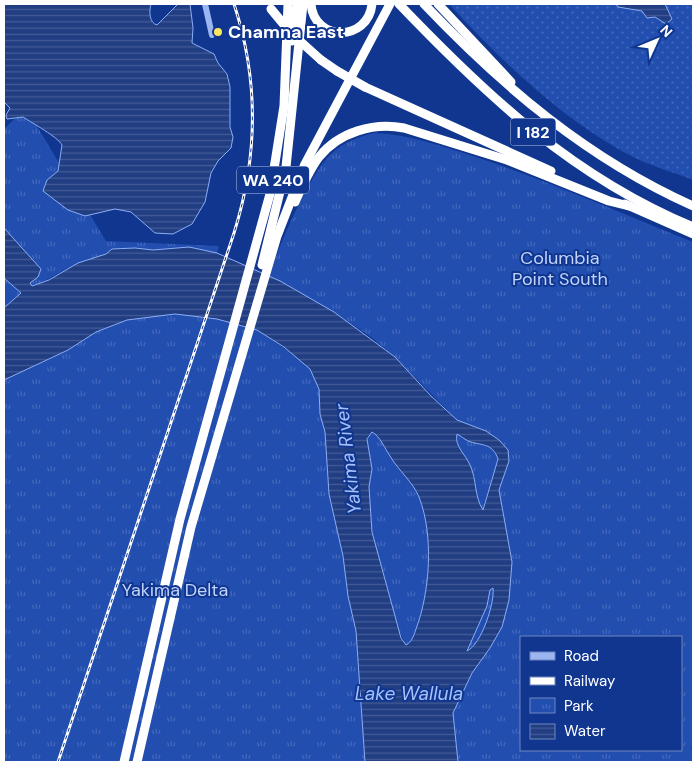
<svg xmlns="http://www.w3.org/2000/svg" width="697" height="766" viewBox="0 0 697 766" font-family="'DM Sans',sans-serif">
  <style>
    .grass { fill: url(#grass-dots) }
    .park { fill: url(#park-tufts); fill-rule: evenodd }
    .water { fill: url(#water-rules); stroke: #8caef6; fill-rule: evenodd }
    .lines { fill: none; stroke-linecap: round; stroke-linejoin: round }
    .minor { stroke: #9bb6f3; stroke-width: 6 }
    .highway { stroke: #fff; stroke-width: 9 }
    .rail-casing { stroke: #fff; stroke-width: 3 }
    .rail { stroke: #103690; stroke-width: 1; stroke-dasharray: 4; stroke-linecap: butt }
    .highway-bridge { stroke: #fff; stroke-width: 9 }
    .poi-dot { fill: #ffe75c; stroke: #103690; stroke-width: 2 }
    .labels { text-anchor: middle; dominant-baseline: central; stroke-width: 4; stroke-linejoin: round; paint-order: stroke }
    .shield { fill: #103690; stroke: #b7c3de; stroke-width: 1 }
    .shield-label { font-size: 16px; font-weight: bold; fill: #fff }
    .poi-label { font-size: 18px; font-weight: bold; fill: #fff; stroke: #103690; text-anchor: start }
    .park-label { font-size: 18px; fill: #c2d4fd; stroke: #103690 }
    .water-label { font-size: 19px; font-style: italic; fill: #a6c1fa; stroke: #103690 }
  </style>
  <defs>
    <pattern id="grass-dots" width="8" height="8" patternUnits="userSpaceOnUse" patternTransform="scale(1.25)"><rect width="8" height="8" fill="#224eb0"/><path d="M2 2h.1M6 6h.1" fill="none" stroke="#4369bc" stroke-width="1.8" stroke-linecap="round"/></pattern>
    <pattern id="park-tufts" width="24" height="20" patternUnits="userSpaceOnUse" patternTransform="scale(1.25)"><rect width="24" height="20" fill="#224eb0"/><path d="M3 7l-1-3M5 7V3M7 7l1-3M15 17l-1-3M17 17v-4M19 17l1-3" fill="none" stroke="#4369bc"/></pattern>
    <pattern id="water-rules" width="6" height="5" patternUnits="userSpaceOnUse" patternTransform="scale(1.25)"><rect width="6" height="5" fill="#223e83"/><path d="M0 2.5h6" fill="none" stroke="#435b96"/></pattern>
  </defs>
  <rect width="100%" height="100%" fill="#103690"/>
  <path class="grass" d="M449,4H693V180C673,172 651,166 633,157C565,122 500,60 449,4Z"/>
  <g class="park">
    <polygon points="26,108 106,241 219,246 217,253 189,247 153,250 135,248 112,249 106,254 68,268 18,296 4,308 4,129"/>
    <path d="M374,133C407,134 438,145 470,155C546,180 619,212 693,242V744L691,749L693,750V762H458L453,713L472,673L490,648L502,627L509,599L512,562L499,490L509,461L499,440L486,431L457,420L395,357L371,337L334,312L269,277C277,249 311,171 332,153C344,142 358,137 374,133ZM521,637H681V750H521Z"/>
    <polygon points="175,314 217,319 257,330 300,359 310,369 319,389 320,414 325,432 329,494 343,556 348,596 356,631 365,762 4,762 4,380 68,350 96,332 127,320"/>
    <path d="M372,432C380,435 385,449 390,456C398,470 414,482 419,497C434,536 430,591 416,629C414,635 412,642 406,645L399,630L372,532L369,487L372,469L367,441Z"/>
    <path d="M457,434C461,436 464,439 468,440C481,445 492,443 498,459L482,510C475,496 477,481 471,467C467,456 454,447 457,434Z"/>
    <path d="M493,588C495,604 481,645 467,651L483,614L490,590Z"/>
  </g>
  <g class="water">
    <path d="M4,4H151C149,11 149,23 157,25L178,4H190L193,28L192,43L214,54L218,63L227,74L230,87V127L233,137L231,148L218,161L211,173L205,202L192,224L173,234L155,233L131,212L115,209L85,216L68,210L43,191L47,180L58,171L62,145C58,137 32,123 23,117L7,119L6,115L10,108L4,102Z"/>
    <polygon points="616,4 665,4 672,19 666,24 655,17 647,18 642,11 618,7"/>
    <path d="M4,228L41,269L38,277L30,283L32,286L49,280L78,263L106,254L112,249L135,248L153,250L189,247L217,253L280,281L334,312L395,357L431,396L457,420L486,431L499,440L508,450L509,461L499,490L512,562L509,600L502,627L490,648L472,673L453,713L458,762H365L356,631L348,596L343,556L329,494L325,432L320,414L319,389L310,369L284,347L257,330L217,319L175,314L127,320L96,332L68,350L4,380V308L21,293L4,278ZM372,432C380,436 385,449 390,456C398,470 413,482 419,497C434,535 430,592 416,629C414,635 412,642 406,645L401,638L372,532L369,487L372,469L367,439ZM457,434C461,436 464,439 468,441C481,446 492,442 498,459L483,510C474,496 477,480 470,465C466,455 454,446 457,434ZM493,588C495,603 481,645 467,651L487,606L490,590Z"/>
  </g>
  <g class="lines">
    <polyline class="minor" points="205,4 212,35"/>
    <g class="highway">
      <path d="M311,4C314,42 368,42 372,4"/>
      <path d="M399,4C487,96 573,177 693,227"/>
      <path d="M424,4C503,87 588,159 693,206"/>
      <polyline points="438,4 511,82"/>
      <polyline points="292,41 297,4"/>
      <polyline points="321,60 337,71"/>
      <polyline points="365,87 551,171"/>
      <path d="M295,202C302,187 309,170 319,157C339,132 374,122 404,128L507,160L609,201L629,206"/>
      <polyline points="625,204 693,234"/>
      <polyline points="262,265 286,167 303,4"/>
      <polyline points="124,762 180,519 270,194 284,106 288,4"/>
      <polyline points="137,762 191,527 277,236 305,164 390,4"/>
    </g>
    <defs>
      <path id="rail" d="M58,762L234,233C258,157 259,80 234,4"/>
    </defs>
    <use href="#rail" class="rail-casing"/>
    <use href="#rail" class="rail"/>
    <g class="highway-bridge">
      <polyline points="271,9 291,33 321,60"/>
      <polyline points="337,71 365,87"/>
    </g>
  </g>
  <circle class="poi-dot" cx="218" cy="32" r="5"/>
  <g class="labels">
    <g class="shield">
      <rect x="510.5" y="118.5" width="45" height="27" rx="4"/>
      <rect x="237" y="166.5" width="72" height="27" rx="4"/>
    </g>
    <g class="shield-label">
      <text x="533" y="132">I 182</text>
      <text x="273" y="180">WA 240</text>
    </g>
    <g class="poi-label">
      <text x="228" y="32">Chamna East</text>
    </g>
    <g class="park-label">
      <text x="560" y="258">Columbia<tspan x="560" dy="21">Point South</tspan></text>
      <text x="175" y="590">Yakima Delta</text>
    </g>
    <g class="water-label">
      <text transform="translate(348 459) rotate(-97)">Yakima River</text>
      <text x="409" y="693">Lake Wallula</text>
    </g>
  </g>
  <rect width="697" height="766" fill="none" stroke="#ffffff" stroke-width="10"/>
  <rect x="520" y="636" width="162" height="115" fill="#103690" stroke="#7086bc"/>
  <rect x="530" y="652" width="25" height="8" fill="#9bb6f3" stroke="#7086bc"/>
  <text x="564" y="661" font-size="15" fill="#ffffff">Road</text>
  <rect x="530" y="677" width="25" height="8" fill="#ffffff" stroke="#7086bc"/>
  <text x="564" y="686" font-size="15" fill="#ffffff">Railway</text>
  <rect x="530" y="698" width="25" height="15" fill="url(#park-tufts)" stroke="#7086bc"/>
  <text x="564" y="711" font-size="15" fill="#ffffff">Park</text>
  <rect x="530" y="724" width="25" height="15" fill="url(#water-rules)" stroke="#7086bc"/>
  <text x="564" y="736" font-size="15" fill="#ffffff">Water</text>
  <g transform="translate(657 40) rotate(46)" stroke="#103690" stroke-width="4" paint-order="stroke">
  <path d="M0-4L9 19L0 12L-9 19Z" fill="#ffffff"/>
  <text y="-8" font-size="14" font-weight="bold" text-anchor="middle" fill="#ffffff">N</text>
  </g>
</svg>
